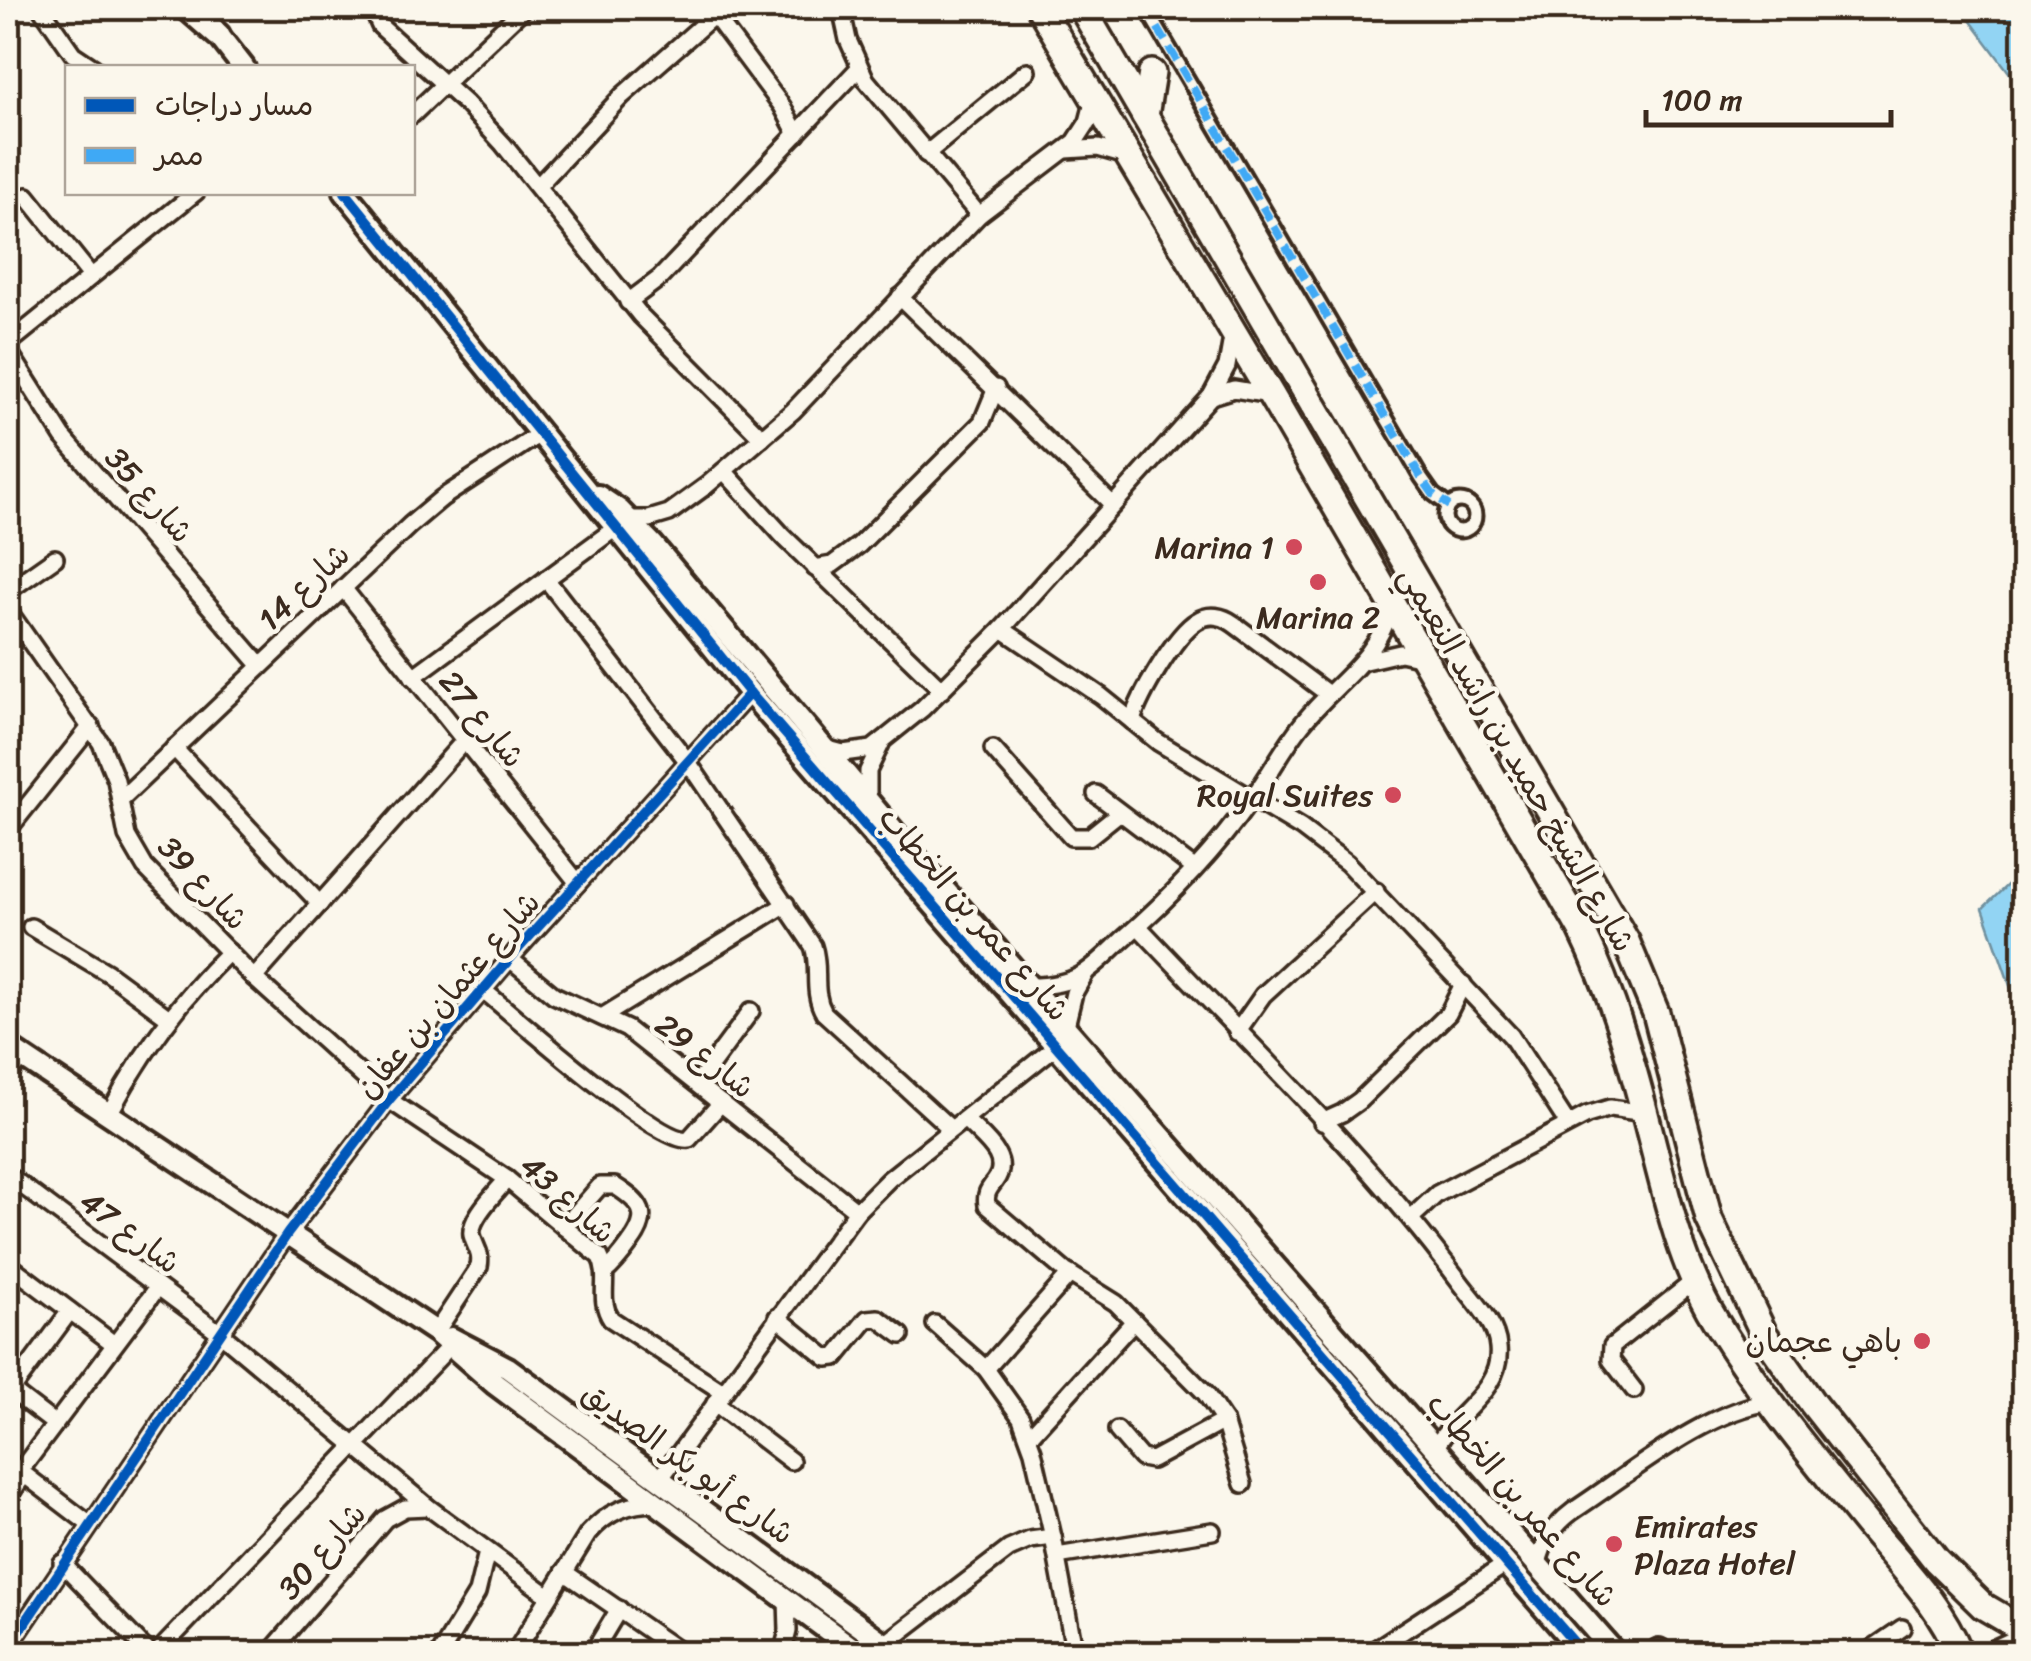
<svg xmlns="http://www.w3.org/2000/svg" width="2031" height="1661" viewBox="0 0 2031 1661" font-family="Sriracha,'Playpen Sans Arabic',sans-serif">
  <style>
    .water { fill: #92d4f3; stroke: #6f909e; stroke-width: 2.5 }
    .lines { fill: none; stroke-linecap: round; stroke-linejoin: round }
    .pedestrian-casing { stroke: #3b2a1e; stroke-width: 19 }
    .minor-casing { stroke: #3b2a1e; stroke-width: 22 }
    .tertiary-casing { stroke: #3b2a1e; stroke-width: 28 }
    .secondary-casing { stroke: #3b2a1e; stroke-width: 30 }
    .primary-casing { stroke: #3b2a1e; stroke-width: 32 }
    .pedestrian { stroke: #fbf7ec; stroke-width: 11 }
    .minor { stroke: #fbf7ec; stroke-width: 15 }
    .tertiary { stroke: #fbf7ec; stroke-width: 20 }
    .secondary { stroke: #fbf7ec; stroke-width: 22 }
    .primary { stroke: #fbf7ec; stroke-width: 25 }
    .quiet { stroke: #3fa9f5; stroke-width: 8; stroke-dasharray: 15 8; stroke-linecap: butt }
    .cycleway-casing { stroke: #fbf7ec; stroke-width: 16 }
    .cycleway { stroke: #0057b8; stroke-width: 10 }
    .poi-dot { fill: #d1495b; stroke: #fbf7ec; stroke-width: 4 }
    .labels { text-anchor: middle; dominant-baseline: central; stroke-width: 9; stroke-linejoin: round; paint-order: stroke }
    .street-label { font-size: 32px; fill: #3b2a1e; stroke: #fbf7ec }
    .poi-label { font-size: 32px; fill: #3b2a1e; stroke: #fbf7ec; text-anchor: end }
  </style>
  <rect width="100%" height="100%" fill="#fbf7ec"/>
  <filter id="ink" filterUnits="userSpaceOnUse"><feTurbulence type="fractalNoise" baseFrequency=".01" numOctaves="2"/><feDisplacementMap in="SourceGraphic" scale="20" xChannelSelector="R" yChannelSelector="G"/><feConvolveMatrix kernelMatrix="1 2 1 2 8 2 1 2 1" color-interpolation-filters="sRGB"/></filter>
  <g filter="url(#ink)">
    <g class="water">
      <polygon points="1961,8 2023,8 2023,91"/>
      <polygon points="2023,870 2023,1023 1983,908"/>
    </g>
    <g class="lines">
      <defs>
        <g id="pedestrian">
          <polyline points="1146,8 1421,477 1433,494 1449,506"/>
          <circle cx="1460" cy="516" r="15"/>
        </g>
        <g id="minor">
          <polyline points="41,8 73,54 94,68"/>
          <polyline points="372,8 380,26 466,104 503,144 641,316 762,438"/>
          <polyline points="709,8 782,106 797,134"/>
          <polyline points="841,8 848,40 866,80 979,215"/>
          <polyline points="412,115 524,8"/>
          <polyline points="1066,150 1098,148 1126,156"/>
          <polyline points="926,154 1027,71"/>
          <polyline points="538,186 622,96 714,15"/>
          <polyline points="27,196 91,276"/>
          <polyline points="900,297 1113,505"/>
          <polyline points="628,302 660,278 859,68"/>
          <polyline points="8,344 196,192"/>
          <polyline points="8,350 63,437 261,666"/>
          <polyline points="1211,396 1234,389 1270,395"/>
          <polyline points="724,471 784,537 942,690"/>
          <polyline points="815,568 832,565 859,545 982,422 996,388"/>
          <path d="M546,579L688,762L813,946C821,969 811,990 824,1013L951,1129"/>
          <polyline points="343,588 578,883"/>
          <polyline points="8,591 55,558"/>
          <path d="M8,610L101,743L116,780L127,836L145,867L254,978L389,1100L507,1179L600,1257C611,1279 597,1298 611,1319L723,1392"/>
          <polyline points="1002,629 1101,696 1158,742 1301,828 1347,863 1511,1036 1568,1124"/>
          <polyline points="1365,661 1400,653 1423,658"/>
          <polyline points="413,677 628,519 649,519 669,513 706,486 793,411 979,215 1075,142 1088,122 1094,99"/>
          <path d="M1132,721C1139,697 1175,634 1197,621C1209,613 1223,616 1234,624L1328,694"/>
          <polyline points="174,748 320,904"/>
          <polyline points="824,748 843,753 872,749 922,709 1002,629 1211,396 1227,366 1233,332"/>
          <polyline points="993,749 1071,837 1089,837 1119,813"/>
          <polyline points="1096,794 1194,868"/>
          <polyline points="120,800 410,525 442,498 541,433"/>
          <polyline points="868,800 868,771 881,744"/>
          <polyline points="8,830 91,726"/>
          <path d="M1138,926C1247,1042 1365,1154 1460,1282C1474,1301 1496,1322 1498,1347C1503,1391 1454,1413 1436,1447"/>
          <polyline points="31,927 108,973 169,1018"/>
          <polyline points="510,959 554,995 627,1029 857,1211"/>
          <polyline points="254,978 464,741"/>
          <path d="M1030,986C1048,986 1065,984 1081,975C1096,966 1109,952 1122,940C1169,899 1215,851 1251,800C1269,776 1283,748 1302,724C1337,680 1375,664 1392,605"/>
          <path d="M483,990C514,1015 660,1146 689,1139L721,1103"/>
          <polyline points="602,1017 786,904"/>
          <polyline points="1066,1026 1074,993 1086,972"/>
          <polyline points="1237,1032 1263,995 1376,891"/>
          <polyline points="8,1077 22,1057"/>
          <polyline points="697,1084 751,1011"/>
          <path d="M109,1114C141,1053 180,1000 229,952"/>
          <path d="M965,1119C981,1137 1013,1157 995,1181C988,1190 985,1194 987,1205L1065,1271L1116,1303L1206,1394L1224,1421L1243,1484"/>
          <polyline points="1322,1122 1342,1113 1359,1101 1448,1014 1463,984"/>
          <polyline points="8,1175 220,1333 428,1507 549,1596"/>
          <polyline points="1412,1217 1437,1194 1587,1115 1610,1108 1645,1113"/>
          <path d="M564,1227L600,1186H615C642,1203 651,1215 631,1242C623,1253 616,1263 605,1272"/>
          <polyline points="8,1264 114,1344"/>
          <polyline points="777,1317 827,1358 836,1357 867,1319 878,1318 901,1335"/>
          <polyline points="935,1324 986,1369 1021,1418 1033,1451 1053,1537 1075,1654"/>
          <path d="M436,1332L479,1267C482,1252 475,1248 472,1235C469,1218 497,1192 507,1179"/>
          <polyline points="986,1369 1070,1274"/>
          <polyline points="8,1388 55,1424"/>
          <polyline points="1634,1390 1611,1360 1612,1346 1695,1280"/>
          <polyline points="8,1395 70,1311"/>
          <polyline points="715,1403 791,1461"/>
          <polyline points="1117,1430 1141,1458 1152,1460 1224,1421"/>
          <polyline points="1029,1437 1134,1321"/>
          <polyline points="8,1462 89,1524"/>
          <polyline points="20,1471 158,1287"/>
          <polyline points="660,1479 857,1211 889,1179 1055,1047"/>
          <polyline points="8,1497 24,1475"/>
          <polyline points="1057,1556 1212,1531"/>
          <polyline points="62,1563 150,1654"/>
          <path d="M1538,1564C1543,1541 1554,1525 1573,1511C1630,1474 1705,1410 1772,1402"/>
          <polyline points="564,1572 683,1654"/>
          <polyline points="885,1644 1009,1549 1030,1540 1053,1537"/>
          <polyline points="8,1648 288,1233 389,1100 519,948 750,693"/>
          <polyline points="156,1654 450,1346"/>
          <polyline points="269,1654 385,1519 405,1508 428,1507"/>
          <polyline points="440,1654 477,1593 487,1552"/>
          <path d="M514,1654L588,1534C607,1512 628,1503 657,1503"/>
          <polyline points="592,1654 619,1609"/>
          <polyline points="782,1654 788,1631 787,1599"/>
          <polyline points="1368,1654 1506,1564"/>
          <polyline points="1864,1654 1902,1628"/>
        </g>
        <g id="tertiary">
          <polyline points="208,22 244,68"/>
          <polyline points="345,192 750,693 1584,1654"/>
          <polyline points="598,496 619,510 653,545 911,852 1616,1654"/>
          <polyline points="8,1047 436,1332 495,1384 860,1654"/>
          <polyline points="451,1338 508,1368 898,1654"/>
          <polyline points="1655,1654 1659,1650"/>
        </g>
        <polyline id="secondary" points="187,8 218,35"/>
        <g id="primary">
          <path d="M1040,8L1271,395L1581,929C1615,998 1634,1070 1653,1145C1667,1200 1681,1260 1709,1310C1753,1386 1812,1457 1867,1525C1900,1565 1940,1604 1960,1654"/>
          <polyline points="1082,8 1626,941 1656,1013 1709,1219 1764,1334 1813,1404 1936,1560 1983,1606 2024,1630"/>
          <polyline points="1145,116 1152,73"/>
          <polyline points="1994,1654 2024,1640"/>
        </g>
      </defs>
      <use href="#pedestrian" class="pedestrian-casing"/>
      <use href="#minor" class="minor-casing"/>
      <use href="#tertiary" class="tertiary-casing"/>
      <use href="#secondary" class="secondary-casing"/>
      <use href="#primary" class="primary-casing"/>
      <use href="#pedestrian" class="pedestrian"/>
      <use href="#minor" class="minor"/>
      <use href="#tertiary" class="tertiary"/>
      <use href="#secondary" class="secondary"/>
      <use href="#primary" class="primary"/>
      <polyline class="quiet" points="1146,8 1421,477 1433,494 1449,506"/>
      <defs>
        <g id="cycleway">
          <polyline points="345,192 750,693 1584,1654"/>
          <polyline points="8,1648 288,1233 389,1100 519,948 750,693"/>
        </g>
      </defs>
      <use href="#cycleway" class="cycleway-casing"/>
      <use href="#cycleway" class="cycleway"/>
    </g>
  </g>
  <g class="poi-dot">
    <circle cx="1294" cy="547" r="10"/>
    <circle cx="1318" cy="582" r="10"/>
    <circle cx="1393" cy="795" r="10"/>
    <circle cx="1922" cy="1341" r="10"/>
    <circle cx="1614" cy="1544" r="10"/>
  </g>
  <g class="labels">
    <g class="street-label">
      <text transform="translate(149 495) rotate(49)">شارع 35</text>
      <text transform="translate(304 587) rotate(-43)">شارع 14</text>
      <text transform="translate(482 719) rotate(51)">شارع 27</text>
      <text transform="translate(1517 759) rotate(60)">شارع الشيخ حميد بن راشد النعيمي</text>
      <text transform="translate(203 883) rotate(47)">شارع 39</text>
      <text transform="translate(974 914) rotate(49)">شارع عمر بن الخطاب</text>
      <text transform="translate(448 995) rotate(-49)">شارع عثمان بن عفان</text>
      <text transform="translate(705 1056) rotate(38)">شارع 29</text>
      <text transform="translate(568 1199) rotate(42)">شارع 43</text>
      <text transform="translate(130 1232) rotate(37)">شارع 47</text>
      <text transform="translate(688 1463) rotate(36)">شارع أبو بكر الصديق</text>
      <text transform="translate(1522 1500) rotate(49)">شارع عمر بن الخطاب</text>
      <text transform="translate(322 1551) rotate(-49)">شارع 30</text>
    </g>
    <g class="poi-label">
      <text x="1274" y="547">Marina 1</text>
      <text x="1318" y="617" text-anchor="middle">Marina 2</text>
      <text x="1373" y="795">Royal Suites</text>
      <text x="1902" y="1341">باهي عجمان</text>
      <text x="1634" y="1526" text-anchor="start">Emirates<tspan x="1634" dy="37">Plaza Hotel</tspan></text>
    </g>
  </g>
  <rect width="2031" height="1661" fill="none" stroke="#fbf7ec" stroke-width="40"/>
  <rect x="20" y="20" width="1991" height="1621" fill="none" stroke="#3b2a1e" stroke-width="4" filter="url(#ink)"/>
  <rect x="65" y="65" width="350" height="130" fill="#fbf7ec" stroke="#aea59a" stroke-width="2.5"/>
  <rect x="85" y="98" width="50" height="15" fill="#0057b8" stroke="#aea59a" stroke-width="2.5"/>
  <text x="155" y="115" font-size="30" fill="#3b2a1e">مسار دراجات</text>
  <rect x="85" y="148" width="50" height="15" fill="#3fa9f5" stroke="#aea59a" stroke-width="2.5"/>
  <text x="155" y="165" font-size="30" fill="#3b2a1e">ممر</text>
  <path d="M1646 110v15h245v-15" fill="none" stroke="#3b2a1e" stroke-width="5"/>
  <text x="1661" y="110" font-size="30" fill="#3b2a1e" stroke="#fbf7ec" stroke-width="8" paint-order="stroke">100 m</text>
</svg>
